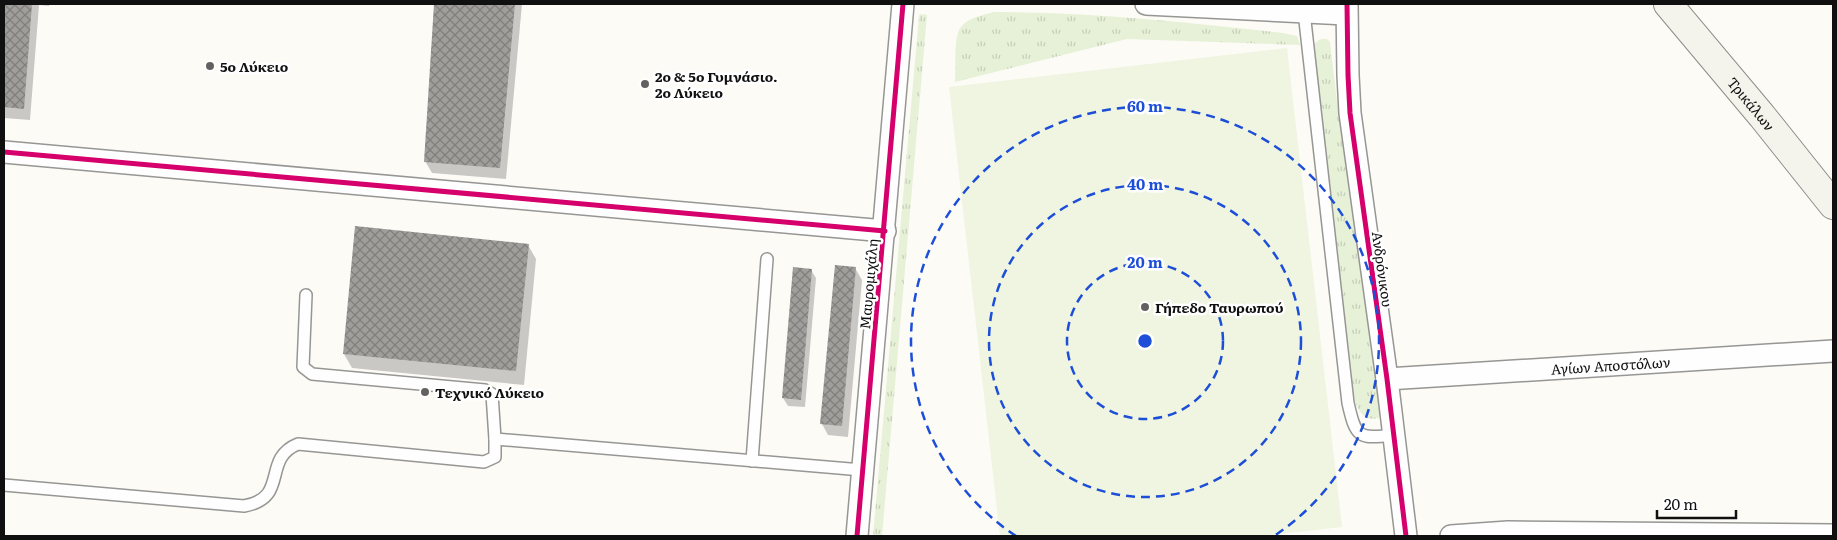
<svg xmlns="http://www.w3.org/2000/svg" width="1837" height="540" viewBox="0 0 1837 540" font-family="Literata,serif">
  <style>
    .park { fill: url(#park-tufts) }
    .pitch { fill: #eff5e1 }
    .shadow { fill: #0003 }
    .building { fill: url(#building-cross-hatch) }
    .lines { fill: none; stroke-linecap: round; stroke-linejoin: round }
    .lane-casing { stroke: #969694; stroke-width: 14 }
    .street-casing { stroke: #969694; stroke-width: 24 }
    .secondary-casing { stroke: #8d8c8a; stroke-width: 30 }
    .lane { stroke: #fffefe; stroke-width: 11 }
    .street { stroke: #fffefe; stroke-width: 21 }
    .secondary { stroke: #f5f4ec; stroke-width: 28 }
    .cycleway-casing { stroke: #fff; stroke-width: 8 }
    .cycleway { stroke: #d6006c; stroke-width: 5 }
    .ring { fill: none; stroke: #1d4ed8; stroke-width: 2.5; stroke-dasharray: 9 6 }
    .poi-dot { fill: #636260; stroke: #fff; stroke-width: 2 }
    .labels { text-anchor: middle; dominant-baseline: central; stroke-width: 5; stroke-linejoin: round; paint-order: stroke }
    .poi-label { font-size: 14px; font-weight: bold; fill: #101010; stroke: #fff; text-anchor: start }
    .street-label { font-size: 14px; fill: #101010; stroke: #fff }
    .centre { fill: #1d4ed8; stroke: #fff; stroke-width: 2.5 }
    .ring-label { font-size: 15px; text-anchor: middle; font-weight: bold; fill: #1d4ed8; stroke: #fff; stroke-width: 5; stroke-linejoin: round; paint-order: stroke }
  </style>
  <defs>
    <pattern id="park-tufts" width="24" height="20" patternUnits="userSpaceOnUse" patternTransform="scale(1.25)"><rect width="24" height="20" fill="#e7f1d7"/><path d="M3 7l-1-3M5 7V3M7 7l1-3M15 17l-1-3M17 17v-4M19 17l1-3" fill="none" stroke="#c5ceb8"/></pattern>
    <pattern id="building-cross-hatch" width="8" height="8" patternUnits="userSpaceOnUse" patternTransform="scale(1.25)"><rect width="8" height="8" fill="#a09e9b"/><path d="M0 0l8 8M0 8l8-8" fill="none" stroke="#817f7d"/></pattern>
  </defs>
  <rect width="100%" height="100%" fill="#fcfbf6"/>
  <g class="park">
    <path d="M993,12C1090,12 1187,22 1283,33L1297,36L1300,45L1127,39L955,82C956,69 953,36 961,27C967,18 984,15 993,12Z"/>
    <polygon points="920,14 927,15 882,536 873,536 919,16"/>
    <path d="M1322,39H1327L1330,42L1338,110L1381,412L1379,418C1363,422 1357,410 1354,396L1314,46L1317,41Z"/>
  </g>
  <polygon class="pitch" points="1287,48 1342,527 1262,536 1000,536 949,87"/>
  <g class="shadow">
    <polygon points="4,4 49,4 49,6 39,5 30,120 4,118"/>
    <polygon points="435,4 522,4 506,179 432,173 425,161"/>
    <polygon points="528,245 536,259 524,385 352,368 344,354"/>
    <polygon points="855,268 862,280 848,437 828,435 822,424"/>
    <polygon points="811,270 816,278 805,407 788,406 783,398"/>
  </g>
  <g class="building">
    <polygon points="4,4 32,4 24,109 4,107"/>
    <polygon points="434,4 515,4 500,168 424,162"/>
    <polygon points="355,226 529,244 516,371 343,354"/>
    <polygon points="835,265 856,267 842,426 820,424"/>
    <polygon points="793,267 812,269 801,400 782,398"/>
  </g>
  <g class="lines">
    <defs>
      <g id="lane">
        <path d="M1304,12L1348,403C1356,438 1358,439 1394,435"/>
        <polyline points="306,295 303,367 312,374 485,390 492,394 495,439"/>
        <polyline points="752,461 767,259"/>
        <path d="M4,485L244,506C290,498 261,459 298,444L484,462L495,457V439L862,470"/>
      </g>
      <g id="street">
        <polyline points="1146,4 1346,14"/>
        <polyline points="1347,4 1348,75 1350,113 1387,379 1406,536"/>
        <polyline points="4,152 885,231"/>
        <path id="s1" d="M1387,379L1833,351"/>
        <polyline points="857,536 903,4"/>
        <polyline points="1451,536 1508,532 1833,535"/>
      </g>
      <g id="secondary">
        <path id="s2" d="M1668,4L1762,116L1833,205"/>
      </g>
    </defs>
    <use href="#lane" class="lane-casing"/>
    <use href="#street" class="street-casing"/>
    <use href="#secondary" class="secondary-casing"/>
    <use href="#lane" class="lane"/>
    <use href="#street" class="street"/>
    <use href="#secondary" class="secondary"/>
    <defs>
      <g id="cycleway">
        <polyline points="1347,4 1348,75 1350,113 1387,379 1406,536"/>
        <polyline points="4,152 885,231"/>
        <polyline points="857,536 903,4"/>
      </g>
    </defs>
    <use href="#cycleway" class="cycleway-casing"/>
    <use href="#cycleway" class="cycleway"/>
  </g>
  <g class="ring">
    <circle cx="1145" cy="341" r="78"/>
    <circle cx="1145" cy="341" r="156"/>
    <path d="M1016 536A234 234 0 1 1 1274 536"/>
  </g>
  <g class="poi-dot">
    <circle cx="210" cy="66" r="5"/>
    <circle cx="645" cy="84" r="5"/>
    <circle cx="1145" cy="307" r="5"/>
    <circle cx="425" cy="392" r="5"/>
  </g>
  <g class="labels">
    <g class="poi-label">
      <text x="220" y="66">5ο Λύκειο</text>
      <text x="655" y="76">2ο &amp; 5ο Γυμνάσιο.<tspan x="655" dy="16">2ο Λύκειο</tspan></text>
      <text x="1155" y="307">Γήπεδο Ταυρωπού</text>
      <text x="435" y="392">Τεχνικό Λύκειο</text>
    </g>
    <g class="street-label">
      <text stroke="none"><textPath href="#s2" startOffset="130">Τρικάλων</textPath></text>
      <text transform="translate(1383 269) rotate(82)">Ανδρόνικου</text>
      <text transform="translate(868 284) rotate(-85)">Μαυρομιχάλη</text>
      <text stroke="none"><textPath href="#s1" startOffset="224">Αγίων Αποστόλων</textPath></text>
    </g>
  </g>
  <circle cx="1145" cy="341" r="8" class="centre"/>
  <g class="ring-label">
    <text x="1145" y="112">60 m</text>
    <text x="1145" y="190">40 m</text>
    <text x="1145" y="268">20 m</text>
  </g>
  <rect width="1837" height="540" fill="none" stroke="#101010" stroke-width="10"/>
  <path d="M1657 510v8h79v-8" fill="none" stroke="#101010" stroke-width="2.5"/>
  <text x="1664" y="510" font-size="15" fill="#101010" stroke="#ffffff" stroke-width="4" paint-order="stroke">20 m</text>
</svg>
